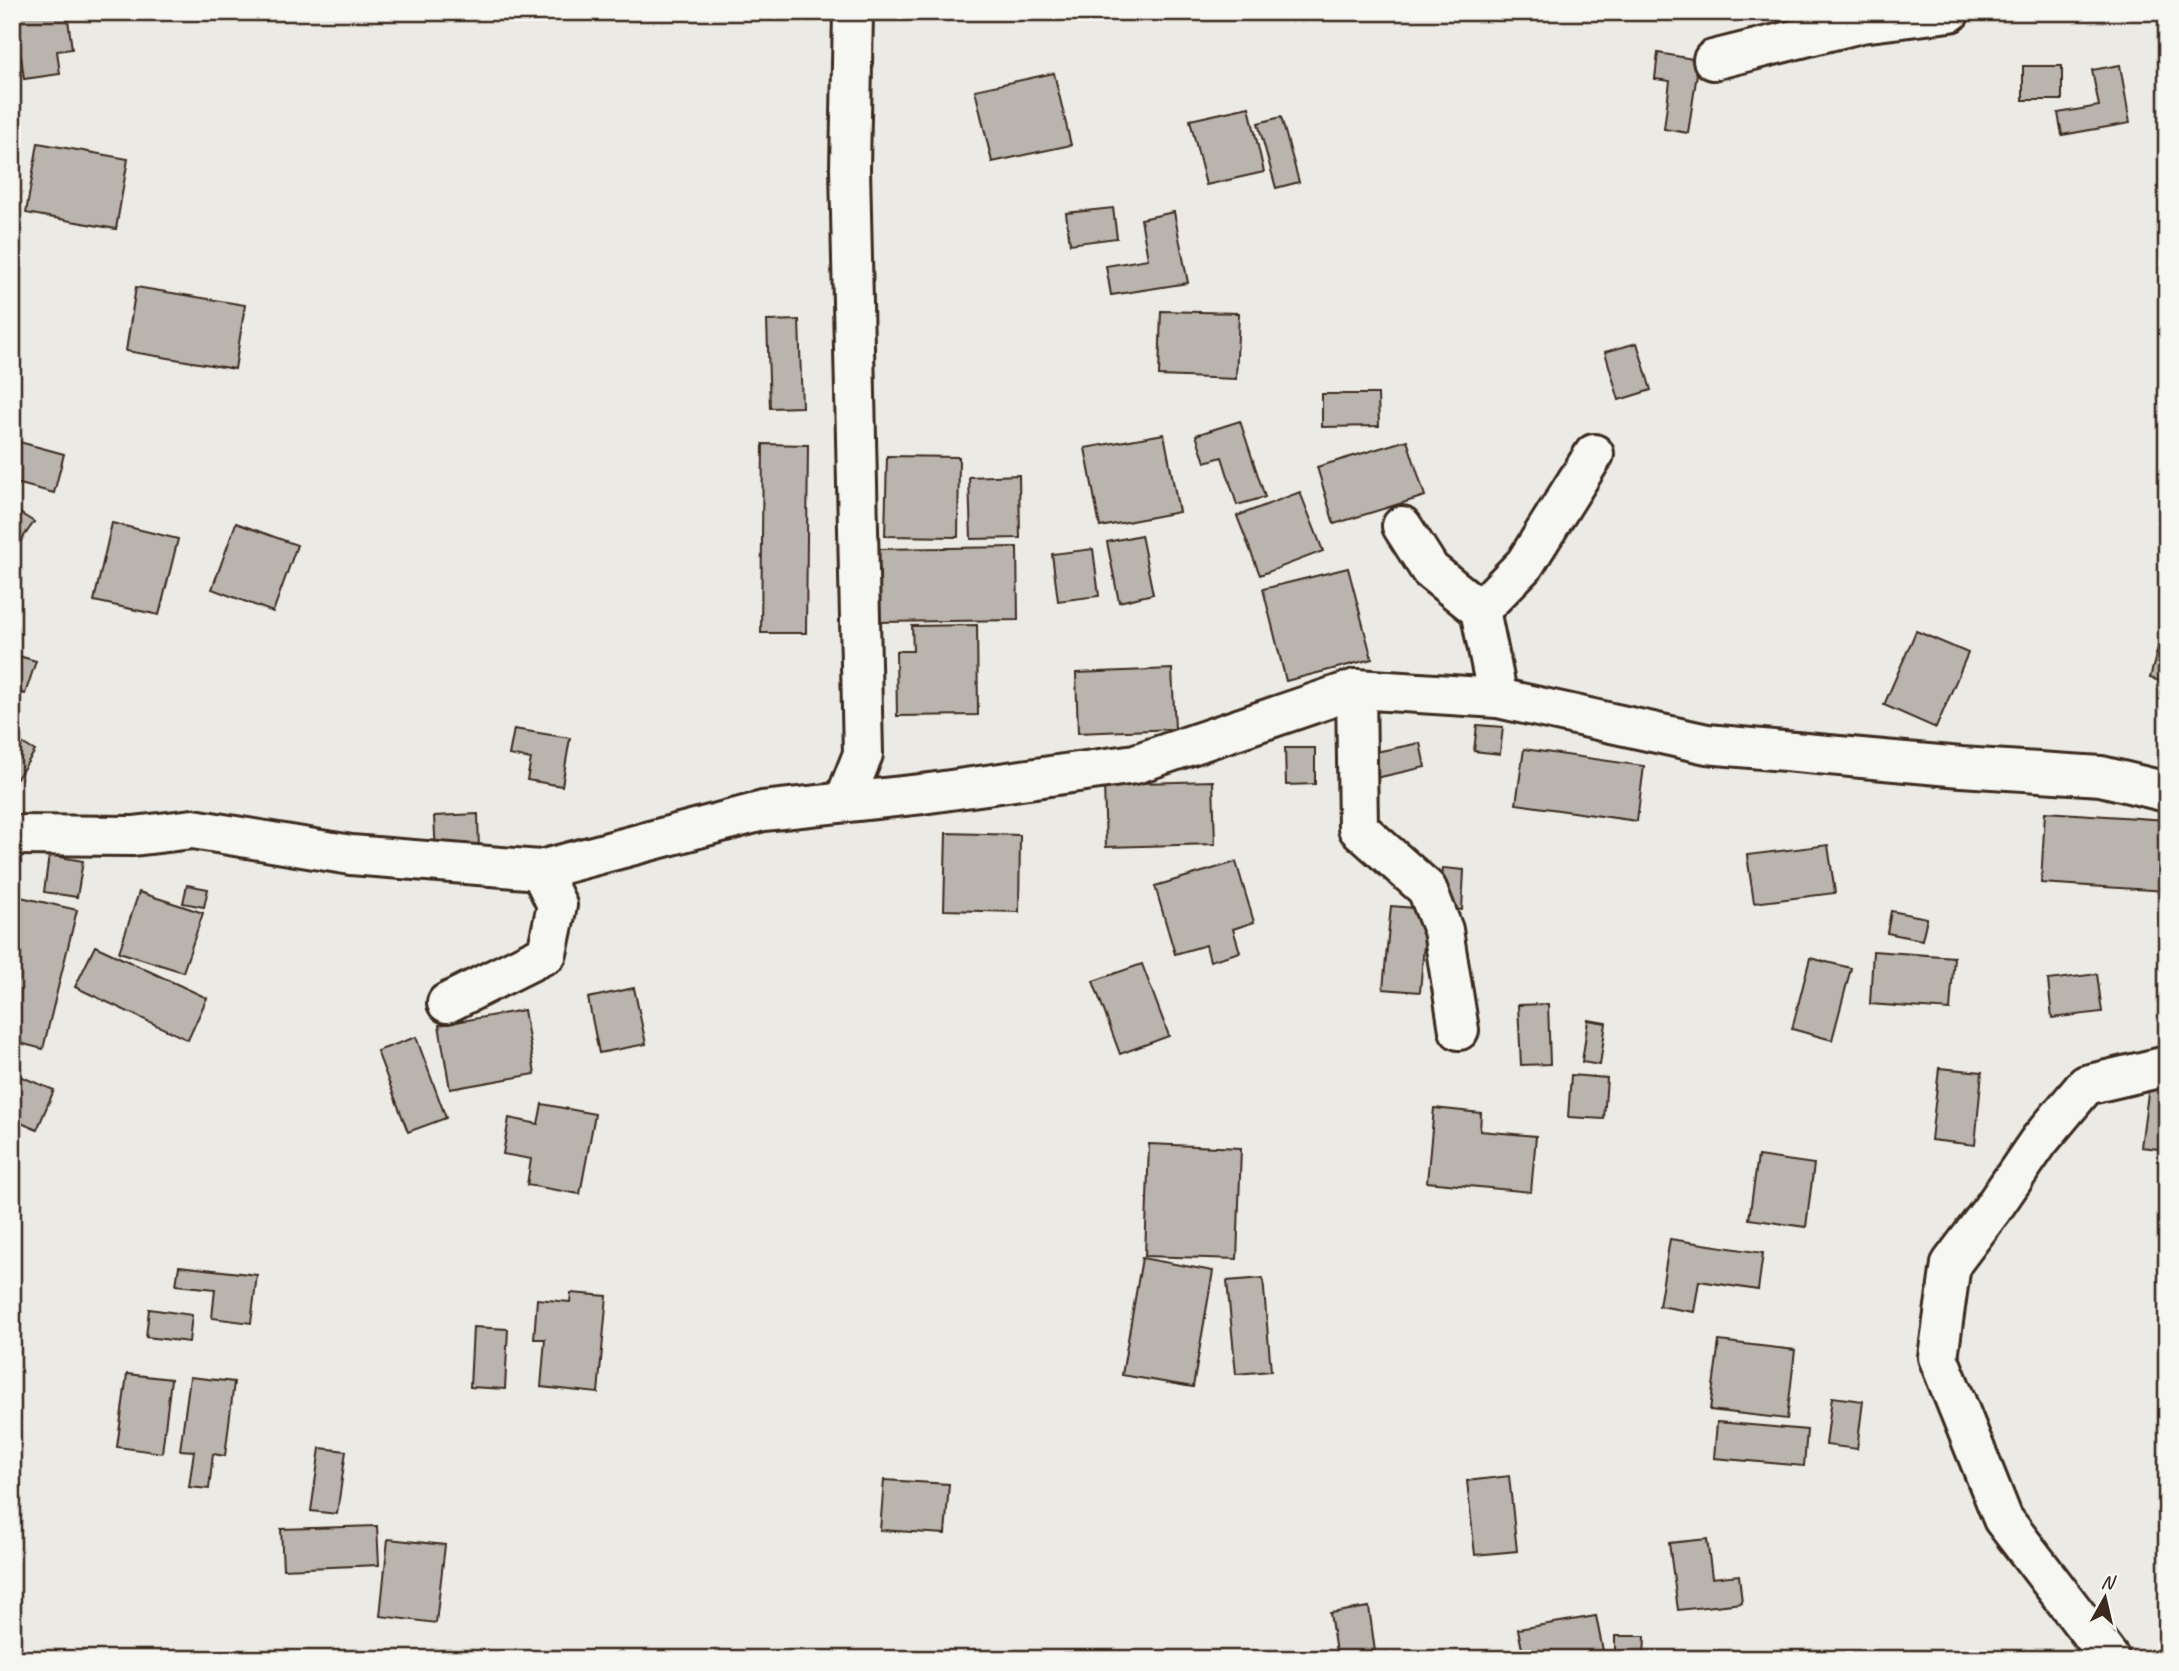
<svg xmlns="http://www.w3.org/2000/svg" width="2179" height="1671" viewBox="0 0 2179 1671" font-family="Caveat,sans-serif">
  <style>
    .building { fill: #bab4ae; stroke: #3b2a1e; stroke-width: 2 }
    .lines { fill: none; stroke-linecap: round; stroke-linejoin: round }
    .minor-casing { stroke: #3b2a1e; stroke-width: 44 }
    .minor { stroke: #f6f6f2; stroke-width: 38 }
  </style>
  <rect width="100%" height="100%" fill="#ebeae5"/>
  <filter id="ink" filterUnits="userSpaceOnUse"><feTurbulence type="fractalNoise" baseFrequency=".0143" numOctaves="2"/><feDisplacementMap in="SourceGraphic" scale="14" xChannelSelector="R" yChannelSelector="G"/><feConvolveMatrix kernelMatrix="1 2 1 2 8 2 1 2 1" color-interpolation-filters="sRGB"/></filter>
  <g filter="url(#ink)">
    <g class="building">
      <polygon points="12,12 67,12 72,49 57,51 60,74 24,79 21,56 12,58"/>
      <polygon points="1658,53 1699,60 1688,133 1664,129 1670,81 1655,79"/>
      <polygon points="2120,65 2130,123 2062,135 2058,113 2099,106 2092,70"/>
      <rect x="2023" y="66" width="39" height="34"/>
      <polygon points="1054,73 1071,145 992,162 975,90"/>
      <polygon points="1249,107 1264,172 1206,185 1190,120"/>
      <polygon points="1281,117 1299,182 1276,188 1258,123"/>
      <polygon points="38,143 128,159 116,229 26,213"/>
      <polygon points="1113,208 1117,238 1070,244 1066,213"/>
      <polygon points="1174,212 1188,283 1111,295 1106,266 1148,259 1141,219"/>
      <polygon points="136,287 245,305 235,369 126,351"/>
      <polygon points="1161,311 1239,313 1236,379 1159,376"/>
      <polygon points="799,320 802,407 770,408 767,321"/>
      <polygon points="1637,343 1651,390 1619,400 1605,352"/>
      <polygon points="1322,394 1378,394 1379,426 1322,427"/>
      <polygon points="1240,421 1265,497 1237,505 1222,457 1205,462 1196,435"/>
      <polygon points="1164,434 1179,512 1100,527 1085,448"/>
      <polygon points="12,440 64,454 54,493 12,482"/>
      <polygon points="1407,440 1425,496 1334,524 1317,467"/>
      <polygon points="763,444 808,445 806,633 761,633"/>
      <polygon points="887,456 959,457 958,537 885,536"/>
      <polygon points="1019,475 1020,538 971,539 969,477"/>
      <polygon points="1300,492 1323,551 1260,575 1237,516"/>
      <polygon points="12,508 34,522 12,553"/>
      <polygon points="2167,511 2167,560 2162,560"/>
      <polygon points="112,523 178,539 159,615 94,601"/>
      <polygon points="236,523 297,545 273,612 212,589"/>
      <polygon points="1141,535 1153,594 1119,602 1107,542"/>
      <polygon points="1017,547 1018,620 880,622 878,549"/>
      <polygon points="1093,549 1099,596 1058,601 1052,554"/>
      <polygon points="1348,568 1372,659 1286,681 1263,589"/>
      <polygon points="2167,613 2167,683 2150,678"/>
      <polygon points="977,625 978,715 897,716 896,651 913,651 912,626"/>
      <polygon points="1916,631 1968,653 1936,728 1884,705"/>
      <polygon points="12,654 36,661 25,694 12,690"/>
      <polygon points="1172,669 1175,729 1078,733 1076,673"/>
      <polygon points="1477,725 1503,727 1500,754 1474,751"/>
      <polygon points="514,729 570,738 562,786 527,780 531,759 509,755"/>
      <polygon points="12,737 35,751 12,786"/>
      <polygon points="1420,743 1425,767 1367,780 1361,755"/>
      <polygon points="1285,748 1315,748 1315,784 1286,785"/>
      <polygon points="1524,749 1644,766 1637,821 1516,804"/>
      <polygon points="1213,781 1215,844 1106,847 1104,784"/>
      <polygon points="2045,812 2167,820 2167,891 2041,883"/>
      <polygon points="478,814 479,852 436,854 434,816"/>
      <polygon points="946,833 1020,835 1019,912 944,910"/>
      <polygon points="1828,845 1835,893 1754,903 1747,855"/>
      <polygon points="49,855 83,861 77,897 44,892"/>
      <polygon points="1236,862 1254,922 1233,929 1240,952 1210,961 1206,945 1175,954 1155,886"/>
      <polygon points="1443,868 1464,870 1462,910 1440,908"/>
      <polygon points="187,885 208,889 204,907 183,903"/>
      <polygon points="139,892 203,913 183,972 119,952"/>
      <polygon points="12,895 77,910 43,1049 12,1041"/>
      <polygon points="1391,906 1427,909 1420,992 1383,989"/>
      <polygon points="1891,911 1927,918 1922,940 1887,933"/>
      <polygon points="95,946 207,998 188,1040 75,987"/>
      <polygon points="1873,951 1954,957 1950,1010 1870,1004"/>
      <polygon points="1810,958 1851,968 1832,1040 1792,1029"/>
      <polygon points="1142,964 1169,1036 1120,1054 1093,981"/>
      <polygon points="2097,974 2102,1012 2052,1018 2048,980"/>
      <polygon points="634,988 646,1044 599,1053 588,998"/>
      <polygon points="1548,1004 1550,1064 1521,1065 1518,1005"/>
      <polygon points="524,1010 535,1074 450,1089 439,1025"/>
      <polygon points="1588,1020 1606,1023 1600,1065 1582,1062"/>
      <polygon points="416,1037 446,1118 408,1132 377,1051"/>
      <polygon points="1939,1068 1982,1072 1975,1145 1931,1140"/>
      <polygon points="12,1073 54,1090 37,1130 12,1119"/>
      <polygon points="1571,1075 1607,1078 1604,1119 1568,1117"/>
      <polygon points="2150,1078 2167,1080 2167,1150 2141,1147"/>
      <polygon points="542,1104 595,1114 580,1194 527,1185 531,1159 503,1154 509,1118 538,1124"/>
      <polygon points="1434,1108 1481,1113 1480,1131 1536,1136 1531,1192 1427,1182"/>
      <polygon points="1149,1144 1241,1148 1237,1259 1145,1256"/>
      <polygon points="1758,1156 1814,1164 1806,1227 1749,1219"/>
      <polygon points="1670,1239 1763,1253 1758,1290 1699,1281 1694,1312 1659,1306"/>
      <polygon points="1142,1258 1213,1271 1193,1387 1122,1375"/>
      <polygon points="179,1266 257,1275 251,1323 212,1318 215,1289 176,1285"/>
      <polygon points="1263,1278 1271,1371 1236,1374 1227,1281"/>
      <polygon points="571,1293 607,1296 598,1393 541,1387 545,1339 534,1339 537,1299 570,1302"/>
      <polygon points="149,1309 192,1315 189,1342 146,1337"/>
      <polygon points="473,1327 508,1329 505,1389 470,1387"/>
      <polygon points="1719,1341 1795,1350 1787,1419 1710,1410"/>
      <polygon points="127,1374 171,1379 162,1453 117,1447"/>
      <polygon points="190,1377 234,1382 225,1456 213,1454 209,1489 189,1487 194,1451 180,1450"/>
      <polygon points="1832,1397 1863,1401 1857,1449 1826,1445"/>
      <polygon points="1717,1422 1807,1430 1804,1466 1714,1458"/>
      <polygon points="320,1448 346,1451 337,1514 311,1511"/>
      <polygon points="1509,1476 1517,1551 1475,1555 1467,1481"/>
      <polygon points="884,1480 949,1484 945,1534 880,1530"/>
      <polygon points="377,1526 379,1565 283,1569 281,1529"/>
      <polygon points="388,1539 445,1545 436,1623 380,1616"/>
      <polygon points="1707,1539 1712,1578 1739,1575 1742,1603 1678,1610 1669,1543"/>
      <polygon points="1369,1607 1376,1659 1337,1659 1330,1613"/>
      <polygon points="1596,1616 1604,1656 1589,1659 1524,1659 1518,1629"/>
      <polygon points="1615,1636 1645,1636 1644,1659 1615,1659"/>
    </g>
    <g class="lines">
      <defs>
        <g id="minor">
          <polyline points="1713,60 1861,23 1950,12"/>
          <polyline points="1402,526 1430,570 1480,610 1498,698 1356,689 1358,828 1427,889 1443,930 1459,1030"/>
          <polyline points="1480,610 1525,564 1594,454"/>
          <polyline points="1498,698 1707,744 1961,767 2101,776 2167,792"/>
          <polyline points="844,802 863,754 850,168 853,12"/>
          <polyline points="12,835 133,836 193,829 351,855 540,870 763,811 922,794 1135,764 1356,689"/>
          <polyline points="447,1003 547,953 557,905 540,870"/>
          <polyline points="2110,1659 2003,1519 1938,1357 1951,1264 1993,1208 2039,1141 2086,1085 2167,1066"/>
        </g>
      </defs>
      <use href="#minor" class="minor-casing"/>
      <use href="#minor" class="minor"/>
    </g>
  </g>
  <rect width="2179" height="1671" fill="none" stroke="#f6f6f2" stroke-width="42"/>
  <rect x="21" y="21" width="2137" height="1629" fill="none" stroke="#3b2a1e" stroke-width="2.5" filter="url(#ink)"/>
  <g transform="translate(2105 1598) rotate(8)" stroke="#f6f6f2" stroke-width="5" paint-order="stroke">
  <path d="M0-5L12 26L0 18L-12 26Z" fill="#3b2a1e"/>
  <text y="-10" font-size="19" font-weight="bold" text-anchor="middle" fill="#3b2a1e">N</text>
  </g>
</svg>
